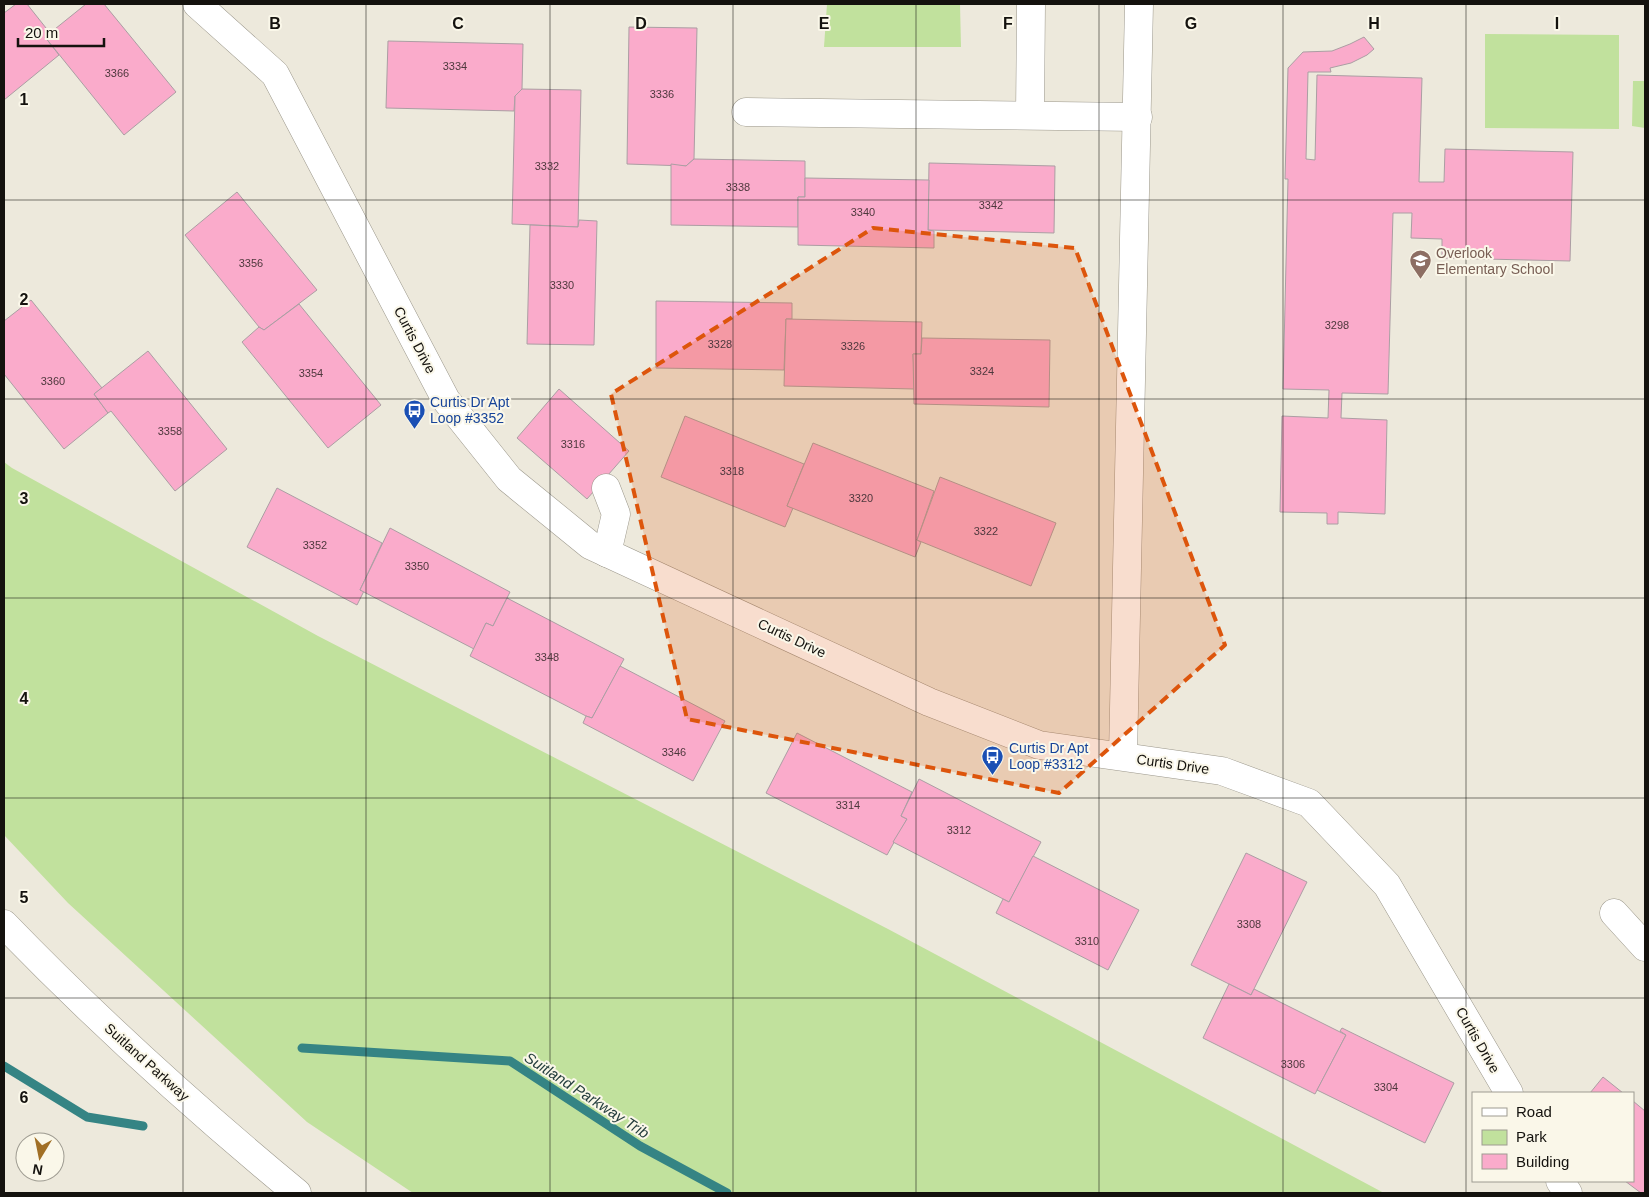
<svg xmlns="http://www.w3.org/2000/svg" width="1649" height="1197" viewBox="0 0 1649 1197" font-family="Helvetica,sans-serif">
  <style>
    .green { fill: #c1e19d }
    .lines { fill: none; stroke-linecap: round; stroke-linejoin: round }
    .stream { stroke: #358484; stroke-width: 9 }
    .building { fill: #faabcb; stroke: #ab9ea3 }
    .minor-casing { stroke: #9b978b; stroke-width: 29 }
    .highway-casing { stroke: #9b978b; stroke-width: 29 }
    .minor { stroke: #fff; stroke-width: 28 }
    .highway { stroke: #fff; stroke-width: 28 }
    .marked { fill: #dd550c; fill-opacity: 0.2; stroke: #dd550c; stroke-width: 4; stroke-dasharray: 10 6; stroke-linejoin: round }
    .grid { fill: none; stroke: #14120e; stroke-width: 1; stroke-opacity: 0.55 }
    .labels { text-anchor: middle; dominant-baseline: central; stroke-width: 4; stroke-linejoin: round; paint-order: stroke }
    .number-label { font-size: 11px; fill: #4e383d }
    .education-label { font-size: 14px; fill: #785e54; stroke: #faf7e9; text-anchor: start }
    .street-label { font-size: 14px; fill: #14120e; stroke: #faf7e9 }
    .transit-label { font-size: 14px; fill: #164399; stroke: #faf7e9; text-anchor: start }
    .water-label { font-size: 15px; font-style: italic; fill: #253e3e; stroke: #faf7e9 }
    .grid-label { font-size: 16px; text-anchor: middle; font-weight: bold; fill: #14120e; stroke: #faf7e9; stroke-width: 4; stroke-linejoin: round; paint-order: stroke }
  </style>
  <rect width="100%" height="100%" fill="#ede9dc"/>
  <g class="green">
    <polygon points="827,4 960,4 961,47 824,47"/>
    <polygon points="1485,34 1619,35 1619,129 1485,128"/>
    <polygon points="1633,81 1645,81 1645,164 1645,128 1632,126"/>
    <polygon points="4,462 12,468 318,636 888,929 1384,1193 413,1193 307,1122 68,903 4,835"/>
  </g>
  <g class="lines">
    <g class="stream">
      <polyline points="302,1048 510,1061 640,1146 727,1193"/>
      <polyline points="4,1066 87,1117 143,1126"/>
    </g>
  </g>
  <g class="building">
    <polygon points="16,4 27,4 50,33 45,37 59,55 4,100 4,13"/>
    <polygon points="86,4 104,4 176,92 124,135 45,37"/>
    <polygon points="629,27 697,28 694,159 686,166 627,164"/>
    <polygon points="1364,37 1374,49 1367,55 1351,63 1330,68 1331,72 1308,72 1306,159 1315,160 1317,75 1422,78 1419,182 1444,182 1445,149 1573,152 1570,261 1442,258 1442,239 1411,238 1412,213 1393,213 1388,394 1342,393 1341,418 1387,420 1385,514 1338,512 1338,524 1327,524 1327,513 1280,512 1282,416 1328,418 1329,390 1283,389 1288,179 1285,179 1288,68 1303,52 1332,51 1350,44"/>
    <polygon points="388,41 523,44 522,89 515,96 514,111 386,108"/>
    <polygon points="522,89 581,90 578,227 512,224 515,96"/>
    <polygon points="694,159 805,161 805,197 798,197 798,227 671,225 671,164 686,166"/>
    <polygon points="929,163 1055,166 1054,233 928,230"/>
    <polygon points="805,178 929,180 928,230 934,231 934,248 798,245 798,197 805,197"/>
    <polygon points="237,192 317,290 264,330 259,327 185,235"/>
    <polygon points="579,220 597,221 594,345 527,344 530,225 578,227"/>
    <polygon points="31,300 102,388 94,394 108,413 64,449 4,374 4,321"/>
    <polygon points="656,301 792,303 792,319 786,319 784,370 656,368"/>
    <polygon points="299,304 381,405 328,448 242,342 259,327 264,330"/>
    <polygon points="786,319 922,322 921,354 913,354 915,389 784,386"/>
    <polygon points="922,338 1050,340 1049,407 914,404 913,354 921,354"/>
    <polygon points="148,351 227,449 175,491 111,411 108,413 94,394"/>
    <polygon points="559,389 629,451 587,499 517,438"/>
    <polygon points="685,416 804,464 787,506 793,508 785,527 661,477"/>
    <polygon points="813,443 934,491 917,540 921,542 915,557 787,506"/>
    <polygon points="940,477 1056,523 1031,586 917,540"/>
    <polygon points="277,488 382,543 360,590 364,591 357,605 247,547"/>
    <polygon points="390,528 510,592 493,626 486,623 474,649 360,590"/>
    <polygon points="507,598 624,659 592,718 586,716 470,656 486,623 493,626"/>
    <polygon points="620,666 725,721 693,781 583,723 586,716 592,718"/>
    <polygon points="797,733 912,792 901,816 907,819 887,855 766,793"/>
    <polygon points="919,779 1041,842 1009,902 893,842 907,819 901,816"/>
    <polygon points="1246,853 1307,882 1251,995 1191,965"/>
    <polygon points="1033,856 1139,910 1108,970 996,913 1003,899 1009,902"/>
    <polygon points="1229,984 1251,995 1254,989 1346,1035 1315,1094 1203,1038"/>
    <polygon points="1342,1028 1454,1083 1425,1143 1317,1090 1346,1035 1340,1031"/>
    <polygon points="1603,1077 1623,1093 1590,1093"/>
    <polygon points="1633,1101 1645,1111 1645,1193 1641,1193 1625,1181 1633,1181"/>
  </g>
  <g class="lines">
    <defs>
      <g id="minor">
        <polyline points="197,4 275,74 446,400 509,479 590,545 929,702 1039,745 1222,771 1309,803 1387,885 1509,1093"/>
        <polyline points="746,112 1138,117"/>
        <polyline points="1030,115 1031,4"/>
        <polyline points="606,488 616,514 607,553"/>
        <polyline points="1123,756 1139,4"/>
        <polyline points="1614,913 1645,947"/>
        <polyline points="1560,1181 1568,1193"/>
      </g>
      <path id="highway" d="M4,924C96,1019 194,1108 297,1193"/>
    </defs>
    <use href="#minor" class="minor-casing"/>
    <use href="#highway" class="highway-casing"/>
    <use href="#minor" class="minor"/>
    <use href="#highway" class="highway"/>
  </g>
  <path class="marked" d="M873,228L1075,248L1225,645L1059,793L687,719L611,394Z"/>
  <path class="grid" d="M183,4V1193M366,4V1193M550,4V1193M733,4V1193M916,4V1193M1099,4V1193M1283,4V1193M1466,4V1193M4,200H1645M4,399H1645M4,598H1645M4,798H1645M4,998H1645"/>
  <defs>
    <symbol id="school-pin" viewBox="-11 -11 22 30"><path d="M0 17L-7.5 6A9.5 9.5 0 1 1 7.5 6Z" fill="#8d6e63" stroke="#faf7e9"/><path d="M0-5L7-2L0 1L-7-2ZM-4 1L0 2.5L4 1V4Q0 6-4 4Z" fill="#fff"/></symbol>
    <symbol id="bus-pin" viewBox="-11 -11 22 30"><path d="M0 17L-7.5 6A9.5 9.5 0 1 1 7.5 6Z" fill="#1a4fb4" stroke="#faf7e9"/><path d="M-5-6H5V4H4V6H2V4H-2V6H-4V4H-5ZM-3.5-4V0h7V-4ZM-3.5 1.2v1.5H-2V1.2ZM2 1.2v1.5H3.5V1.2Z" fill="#fff"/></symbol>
  </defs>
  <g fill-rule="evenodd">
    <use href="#school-pin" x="1408" y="248" width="25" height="34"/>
    <use href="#bus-pin" x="402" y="398" width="25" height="34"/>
    <use href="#bus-pin" x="980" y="744" width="25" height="34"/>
  </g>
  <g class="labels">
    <g class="number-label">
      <text x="455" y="66">3334</text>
      <text x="117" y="73">3366</text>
      <text x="662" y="94">3336</text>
      <text x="547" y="166">3332</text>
      <text x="738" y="187">3338</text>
      <text x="991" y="205">3342</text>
      <text x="863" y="212">3340</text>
      <text x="251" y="263">3356</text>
      <text x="562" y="285">3330</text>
      <text x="1337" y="325">3298</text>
      <text x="720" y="344">3328</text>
      <text x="853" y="346">3326</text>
      <text x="982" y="371">3324</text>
      <text x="311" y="373">3354</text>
      <text x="53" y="381">3360</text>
      <text x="170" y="431">3358</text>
      <text x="573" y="444">3316</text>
      <text x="732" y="471">3318</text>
      <text x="861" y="498">3320</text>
      <text x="986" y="531">3322</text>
      <text x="315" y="545">3352</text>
      <text x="417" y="566">3350</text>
      <text x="547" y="657">3348</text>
      <text x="674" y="752">3346</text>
      <text x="848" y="805">3314</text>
      <text x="959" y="830">3312</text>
      <text x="1249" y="924">3308</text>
      <text x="1087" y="941">3310</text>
      <text x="1293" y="1064">3306</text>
      <text x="1386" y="1087">3304</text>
    </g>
    <g class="education-label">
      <text x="1436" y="253">Overlook<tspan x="1436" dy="16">Elementary School</tspan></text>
    </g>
    <g class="street-label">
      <text transform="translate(415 340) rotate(62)">Curtis Drive</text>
      <text transform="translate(792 638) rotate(25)">Curtis Drive</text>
      <text transform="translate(1173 764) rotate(8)">Curtis Drive</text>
      <text transform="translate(1478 1040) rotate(60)">Curtis Drive</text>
      <text transform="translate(147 1062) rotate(42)">Suitland Parkway</text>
    </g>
    <g class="transit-label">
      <text x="430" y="402">Curtis Dr Apt<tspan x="430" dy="16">Loop #3352</tspan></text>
      <text x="1009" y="748">Curtis Dr Apt<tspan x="1009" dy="16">Loop #3312</tspan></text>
    </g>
    <g class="water-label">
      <text transform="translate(587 1095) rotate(33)">Suitland Parkway Trib</text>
    </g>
  </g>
  <g class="grid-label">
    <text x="275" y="29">B</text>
    <text x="458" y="29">C</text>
    <text x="641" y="29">D</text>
    <text x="824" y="29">E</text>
    <text x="1008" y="29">F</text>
    <text x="1191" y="29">G</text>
    <text x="1374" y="29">H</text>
    <text x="1557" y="29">I</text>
    <text x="24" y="105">1</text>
    <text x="24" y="305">2</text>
    <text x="24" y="504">3</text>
    <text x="24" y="704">4</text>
    <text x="24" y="903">5</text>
    <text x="24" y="1103">6</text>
  </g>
  <rect width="1649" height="1197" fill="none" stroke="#14120e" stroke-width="10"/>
  <rect x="1472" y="1092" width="162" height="90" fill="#faf7e9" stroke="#9e9b91"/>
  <rect x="1482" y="1108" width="25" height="8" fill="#ffffff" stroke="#9e9b91"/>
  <text x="1516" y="1117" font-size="15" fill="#14120e">Road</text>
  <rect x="1482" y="1130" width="25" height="15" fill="#c1e19d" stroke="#9e9b91"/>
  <text x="1516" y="1142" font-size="15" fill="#14120e">Park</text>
  <rect x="1482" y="1154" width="25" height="15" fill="#faabcb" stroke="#9e9b91"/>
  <text x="1516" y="1167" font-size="15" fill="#14120e">Building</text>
  <g transform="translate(40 1157) rotate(190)"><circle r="24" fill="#faf7e9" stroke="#9e9b91"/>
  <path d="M0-4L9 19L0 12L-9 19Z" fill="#a16f25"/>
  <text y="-8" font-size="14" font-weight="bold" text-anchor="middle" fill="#14120e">N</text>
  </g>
  <path d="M18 38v8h86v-8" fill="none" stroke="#14120e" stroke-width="2.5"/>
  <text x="25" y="38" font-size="15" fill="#14120e" stroke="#faf7e9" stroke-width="4" paint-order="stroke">20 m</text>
</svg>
